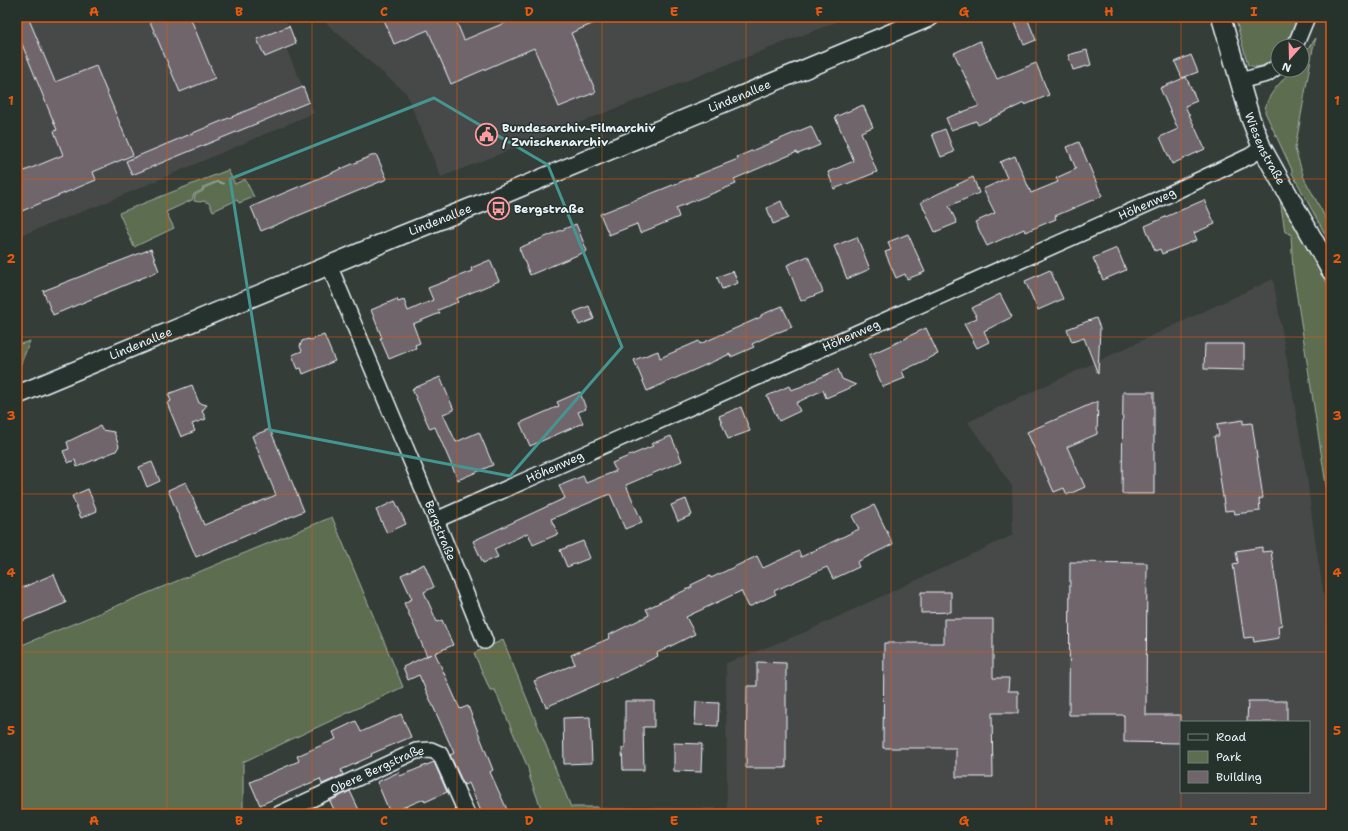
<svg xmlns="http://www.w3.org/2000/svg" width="1348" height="831" viewBox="0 0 1348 831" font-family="'Shantell Sans',sans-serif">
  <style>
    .built { fill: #464948; fill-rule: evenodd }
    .green { fill: #5d6d50; stroke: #a2afa4 }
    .building { fill: #6f656b; stroke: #e8f1f8 }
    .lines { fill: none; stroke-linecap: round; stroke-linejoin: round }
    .minor-casing { stroke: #e8f1f8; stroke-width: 18 }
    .tertiary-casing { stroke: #e8f1f8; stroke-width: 21 }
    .minor { stroke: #26332d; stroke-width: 15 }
    .tertiary { stroke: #26332d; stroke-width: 18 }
    .marked { fill: none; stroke: #459590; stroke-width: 3; stroke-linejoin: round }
    .grid { fill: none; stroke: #e8590c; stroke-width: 1; stroke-opacity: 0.55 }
    .labels { text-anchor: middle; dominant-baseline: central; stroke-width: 3; stroke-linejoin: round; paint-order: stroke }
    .street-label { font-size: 12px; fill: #e8f1f8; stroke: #26332d }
    .poi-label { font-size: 12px; font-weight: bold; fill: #e8f1f8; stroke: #26332d; text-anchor: start }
    .neatline { fill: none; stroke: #e8590c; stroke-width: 1.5 }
    .grid-label { font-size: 13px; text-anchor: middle; font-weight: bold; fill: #e8590c }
  </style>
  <rect width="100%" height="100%" fill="#353d39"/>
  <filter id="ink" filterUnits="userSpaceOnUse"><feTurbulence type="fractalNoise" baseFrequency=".025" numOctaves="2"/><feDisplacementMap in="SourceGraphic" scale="8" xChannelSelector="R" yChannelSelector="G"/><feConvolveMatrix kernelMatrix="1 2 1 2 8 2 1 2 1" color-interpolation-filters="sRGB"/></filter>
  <g filter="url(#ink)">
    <g class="built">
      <polygon points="17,17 284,17 296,44 286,48 314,113 107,202 17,237"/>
      <polygon points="319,17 849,17 441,177 406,93"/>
      <path d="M1273,279L1307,478L1315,540L1331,643V814H568L571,807L727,808L726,663L803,633L1013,535L1012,486L968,422ZM1181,722H1309V792H1181Z"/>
    </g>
    <g class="green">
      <path d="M1235,17H1298C1295,28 1291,37 1285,46H1278L1277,56C1269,63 1260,70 1248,65Z"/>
      <path d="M1316,38L1313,48L1295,149L1304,178L1331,228V245L1292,173V170L1265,112C1265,96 1282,82 1291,70H1302V56Z"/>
      <polygon points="228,170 235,184 245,179 254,197 239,203 237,200 213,211 209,203 203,201 200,202 194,201 195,195 203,191 204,188 218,182 224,184 218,181 203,187 202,190 194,194 192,200 166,212 174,228 134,247 119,213"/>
      <polygon points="1280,199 1331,290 1331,517 1293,271 1291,234 1285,232"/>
      <polygon points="30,341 18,371 17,345"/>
      <polygon points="332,517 403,687 243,762 243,814 17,814 17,647"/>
      <polygon points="503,640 571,807 598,807 598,814 535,814 541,808 530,778 528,768 495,690 490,690 474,653"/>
    </g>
    <g class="building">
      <polygon points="17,17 28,17 55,82 96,66 133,155 93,172 96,180 17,213 17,174 63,155 54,131 57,130 17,32"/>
      <polygon points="148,17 190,17 215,78 180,92"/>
      <polygon points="383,17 457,17 455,18 464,40 519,17 608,17 571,33 596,92 559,107 534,48 451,84 428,30 394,44"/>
      <polygon points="1027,18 1036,40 1024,45 1015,23"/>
      <polygon points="289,26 296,44 265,57 257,39"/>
      <polygon points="980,41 997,79 1036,63 1049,95 1025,105 1024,103 978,125 976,121 951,130 946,118 979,106 954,53"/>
      <polygon points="1087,50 1091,65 1073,70 1068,55"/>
      <polygon points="1191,55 1198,72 1182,78 1175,62"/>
      <polygon points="1186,77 1197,101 1185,106 1205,149 1172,164 1160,137 1178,129 1160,88"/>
      <polygon points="303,87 309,102 132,175 126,161"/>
      <polygon points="863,105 873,127 861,132 877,172 834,189 828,172 854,161 835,117"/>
      <polygon points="811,126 820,145 798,154 797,152 734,179 736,184 676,208 679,217 640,233 637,224 609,235 600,214 738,159 737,157"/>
      <polygon points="945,129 954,152 941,157 932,134"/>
      <polygon points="1079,142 1102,196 1055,216 1056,219 1025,232 1024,229 987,246 975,222 995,213 983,189 1007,178 1000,162 1015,156 1031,193 1058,182 1056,178 1076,169 1067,147"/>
      <polygon points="376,154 387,179 261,231 251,207"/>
      <polygon points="973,177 979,193 949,206 957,223 935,232 921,202"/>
      <polygon points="1204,200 1215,224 1194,233 1197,240 1162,254 1160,249 1155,251 1145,226"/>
      <polygon points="781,201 788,218 773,224 767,208"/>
      <polygon points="576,224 587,251 530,275 519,248"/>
      <polygon points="908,234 925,272 907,279 905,274 896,278 885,252 891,250 888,242"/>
      <polygon points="857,237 870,269 847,279 834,246"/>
      <polygon points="1117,248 1126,270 1103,280 1093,258"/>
      <polygon points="151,249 159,271 53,315 43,291"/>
      <polygon points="808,256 823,292 801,301 787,265"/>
      <polygon points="490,260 499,281 456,299 458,302 438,310 440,313 413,324 420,343 415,345 416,348 389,359 380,338 382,338 371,310 397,299 398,302 404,300 408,311 433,300 428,288 472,271 471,268"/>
      <polygon points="1050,270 1063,299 1038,310 1025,281"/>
      <polygon points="733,271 738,283 722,289 717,277"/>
      <polygon points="1000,294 1012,317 984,331 989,342 977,348 964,324 977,318 972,308"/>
      <polygon points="589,306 594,319 579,325 574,312"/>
      <polygon points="782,306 792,327 779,332 777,332 752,344 754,347 731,357 730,354 647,391 634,360 658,351 660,358 699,341 700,344 761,317 761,315"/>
      <polygon points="1096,318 1100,328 1098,374 1084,338 1072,342 1067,329"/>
      <polygon points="926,328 938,354 902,371 905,378 883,387 869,355 907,338 907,337"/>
      <polygon points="324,335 335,361 303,374 301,368 298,369 292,355 302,351 300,346 302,341 308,339 311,340"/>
      <polygon points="1205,344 1244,344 1244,370 1204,369"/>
      <polygon points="838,369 842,379 856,385 826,398 823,390 796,403 800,411 779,421 767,396 789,386 791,390 800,387"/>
      <polygon points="440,377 454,410 443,414 456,442 479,432 493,465 458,480 435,427 430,429 412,389"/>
      <polygon points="192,385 199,403 207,405 202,411 206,419 192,424 195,431 181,437 167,403 171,401 168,394"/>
      <polygon points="580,392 586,409 578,412 583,423 530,446 520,423 559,406 557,402"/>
      <polygon points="1123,392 1154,392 1154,494 1122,494"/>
      <polygon points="1098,401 1097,434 1067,447 1085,487 1067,495 1064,488 1054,492 1027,432"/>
      <polygon points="741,407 750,431 728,439 719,416"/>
      <polygon points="1243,420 1243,424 1252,423 1263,498 1259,499 1260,511 1235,514 1234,510 1225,511 1214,436 1219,436 1217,424"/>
      <polygon points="100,426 102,430 114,432 119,446 116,451 77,467 75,460 68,463 63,451 69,449 67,442"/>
      <polygon points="270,429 304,511 196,557 168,490 186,482 204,525 276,495 252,436"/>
      <polygon points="671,436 682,461 626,485 642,522 625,529 610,494 551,519 558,534 533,545 528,533 494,549 498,557 483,563 473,541 565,498 559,486 583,476 586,483 616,471 612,463 653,446 651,444"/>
      <polygon points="152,462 160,481 147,487 139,467"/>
      <polygon points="88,489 97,511 81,518 72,496"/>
      <polygon points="686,499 692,515 678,521 671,505"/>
      <polygon points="395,501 406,524 387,533 376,510"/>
      <polygon points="874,505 893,544 857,562 859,567 833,579 827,567 774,591 776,594 749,607 741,591 686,617 695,634 657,653 658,656 626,672 546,707 534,681 575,664 571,655 610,638 609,635 649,615 646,609 692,587 691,585 710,576 711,578 757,556 763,568 799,551 801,557 859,529 852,516"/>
      <polygon points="583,541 590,558 567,567 560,550"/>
      <polygon points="1262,547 1262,552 1271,551 1282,625 1278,626 1279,638 1254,642 1253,637 1244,638 1233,564 1238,563 1236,551"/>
      <polygon points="1070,562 1147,563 1146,715 1181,715 1181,743 1124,742 1124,715 1069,715"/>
      <polygon points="424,564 434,587 424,592 437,622 442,620 453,645 435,653 460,709 468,706 493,770 490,772 509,814 482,814 469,783 464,785 450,755 454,753 419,675 408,680 403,667 431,654 427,656 404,603 412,599 401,575"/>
      <polygon points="54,574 66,603 17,623 17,590"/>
      <polygon points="921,592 951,592 951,612 921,613"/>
      <polygon points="944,619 993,619 993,678 1009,678 1008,691 1018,691 1018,713 992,713 993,777 956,777 956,748 883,748 884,643 944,643"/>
      <polygon points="757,662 786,663 786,768 746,768 747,686 757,686"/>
      <polygon points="625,701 654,701 654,727 643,727 644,770 623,770 622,748 625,748"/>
      <polygon points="1248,701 1287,701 1287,722 1247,722"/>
      <polygon points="696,702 719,703 718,726 695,725"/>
      <polygon points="401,714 411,737 371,754 372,756 341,770 343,775 322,784 320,779 260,805 250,782 299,761 297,756 336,739 333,732 356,721 361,732"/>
      <polygon points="590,717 592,763 564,764 563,718"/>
      <polygon points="674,743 702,744 701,772 674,771"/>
      <polygon points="434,762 447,792 425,802 424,799 390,813 377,782 399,772 400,776"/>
      <polygon points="350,791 361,814 336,814 330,801"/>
    </g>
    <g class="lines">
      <defs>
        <g id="minor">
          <polyline points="1295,46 1307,17"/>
          <polyline points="1239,81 1267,74 1278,66"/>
          <path id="s1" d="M329,265L436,520L485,641"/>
          <path id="s2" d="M436,520L1163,197L1250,156L1262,148"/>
          <path id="s3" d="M279,814L416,751L431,750L440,754L467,814"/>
        </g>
        <g id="tertiary">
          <path id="s4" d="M1221,17L1250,117L1262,148L1331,271"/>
          <path id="s5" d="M17,395L402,235L490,200L930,17"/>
        </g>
      </defs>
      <use href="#minor" class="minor-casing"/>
      <use href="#tertiary" class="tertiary-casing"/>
      <use href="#minor" class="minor"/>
      <use href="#tertiary" class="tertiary"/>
    </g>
  </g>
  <path class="marked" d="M434,98L548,165L622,347L510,476L270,430L230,179Z"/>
  <path class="grid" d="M167,17V814M312,17V814M457,17V814M602,17V814M746,17V814M891,17V814M1036,17V814M1181,17V722M17,179H1331M17,337H1331M17,494H1331M17,652H1331M1181,792V814"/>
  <defs>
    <symbol id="civic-ring" viewBox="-11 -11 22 22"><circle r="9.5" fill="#26332d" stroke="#ff9aa2" stroke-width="1.5"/><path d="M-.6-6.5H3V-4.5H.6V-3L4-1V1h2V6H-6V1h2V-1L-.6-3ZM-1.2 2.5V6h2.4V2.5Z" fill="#ff9aa2"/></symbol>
    <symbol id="bus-ring" viewBox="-11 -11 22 22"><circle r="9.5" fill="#26332d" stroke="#ff9aa2" stroke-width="1.5"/><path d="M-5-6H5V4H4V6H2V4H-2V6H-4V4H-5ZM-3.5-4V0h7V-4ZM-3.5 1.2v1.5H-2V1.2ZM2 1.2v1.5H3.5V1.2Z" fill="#ff9aa2"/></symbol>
  </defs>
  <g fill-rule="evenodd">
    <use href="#civic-ring" x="474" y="122" width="25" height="25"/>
    <use href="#bus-ring" x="486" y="196" width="25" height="25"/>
  </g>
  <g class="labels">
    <g class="street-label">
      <text stroke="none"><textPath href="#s5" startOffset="782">Lindenallee</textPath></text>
      <text stroke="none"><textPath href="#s4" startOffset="139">Wiesenstraße</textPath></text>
      <text stroke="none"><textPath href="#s2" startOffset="778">Höhenweg</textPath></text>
      <text stroke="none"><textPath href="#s5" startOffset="458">Lindenallee</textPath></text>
      <text stroke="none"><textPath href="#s2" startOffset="454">Höhenweg</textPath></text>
      <text stroke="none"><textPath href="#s5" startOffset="134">Lindenallee</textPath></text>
      <text stroke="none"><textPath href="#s2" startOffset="130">Höhenweg</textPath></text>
      <text stroke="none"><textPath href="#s1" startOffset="288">Bergstraße</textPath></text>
      <text stroke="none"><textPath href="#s3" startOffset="108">Obere Bergstraße</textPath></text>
    </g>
    <g class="poi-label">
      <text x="502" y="128">Bundesarchiv-Filmarchiv<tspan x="502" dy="14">/ Zwischenarchiv</tspan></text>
      <text x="514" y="209">Bergstraße</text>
    </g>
  </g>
  <rect width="1348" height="831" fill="none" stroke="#26332d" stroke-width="44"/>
  <rect x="1180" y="721" width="130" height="72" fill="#26332d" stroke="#747f7e"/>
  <rect x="1188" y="734" width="20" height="6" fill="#26332d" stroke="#747f7e"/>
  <text x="1216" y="741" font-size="12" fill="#e8f1f8">Road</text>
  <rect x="1188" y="751" width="20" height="12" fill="#5d6d50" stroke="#747f7e"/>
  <text x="1216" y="761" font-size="12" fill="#e8f1f8">Park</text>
  <rect x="1188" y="771" width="20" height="12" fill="#6f656b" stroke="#747f7e"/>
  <text x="1216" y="781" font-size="12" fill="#e8f1f8">Building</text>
  <g transform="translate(1290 58) rotate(200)"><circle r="19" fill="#26332d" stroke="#747f7e"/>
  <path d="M0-3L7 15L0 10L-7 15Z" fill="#ff9aa2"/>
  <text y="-6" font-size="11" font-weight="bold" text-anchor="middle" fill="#e8f1f8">N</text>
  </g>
  <rect x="22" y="22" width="1304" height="787" class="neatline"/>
  <g class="grid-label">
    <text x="94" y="16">A</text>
    <text x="239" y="16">B</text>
    <text x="384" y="16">C</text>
    <text x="529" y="16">D</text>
    <text x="674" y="16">E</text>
    <text x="819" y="16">F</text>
    <text x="964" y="16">G</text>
    <text x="1109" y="16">H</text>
    <text x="1254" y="16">I</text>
    <text x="11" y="105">1</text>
    <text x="1337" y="105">1</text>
    <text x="11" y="263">2</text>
    <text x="1337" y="263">2</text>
    <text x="11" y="420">3</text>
    <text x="1337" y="420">3</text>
    <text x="11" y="577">4</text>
    <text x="1337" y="577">4</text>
    <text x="11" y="735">5</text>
    <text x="1337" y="735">5</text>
    <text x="94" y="825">A</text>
    <text x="239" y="825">B</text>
    <text x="384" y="825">C</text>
    <text x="529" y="825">D</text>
    <text x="674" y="825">E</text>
    <text x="819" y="825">F</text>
    <text x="964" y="825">G</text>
    <text x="1109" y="825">H</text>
    <text x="1254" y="825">I</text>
  </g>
</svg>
